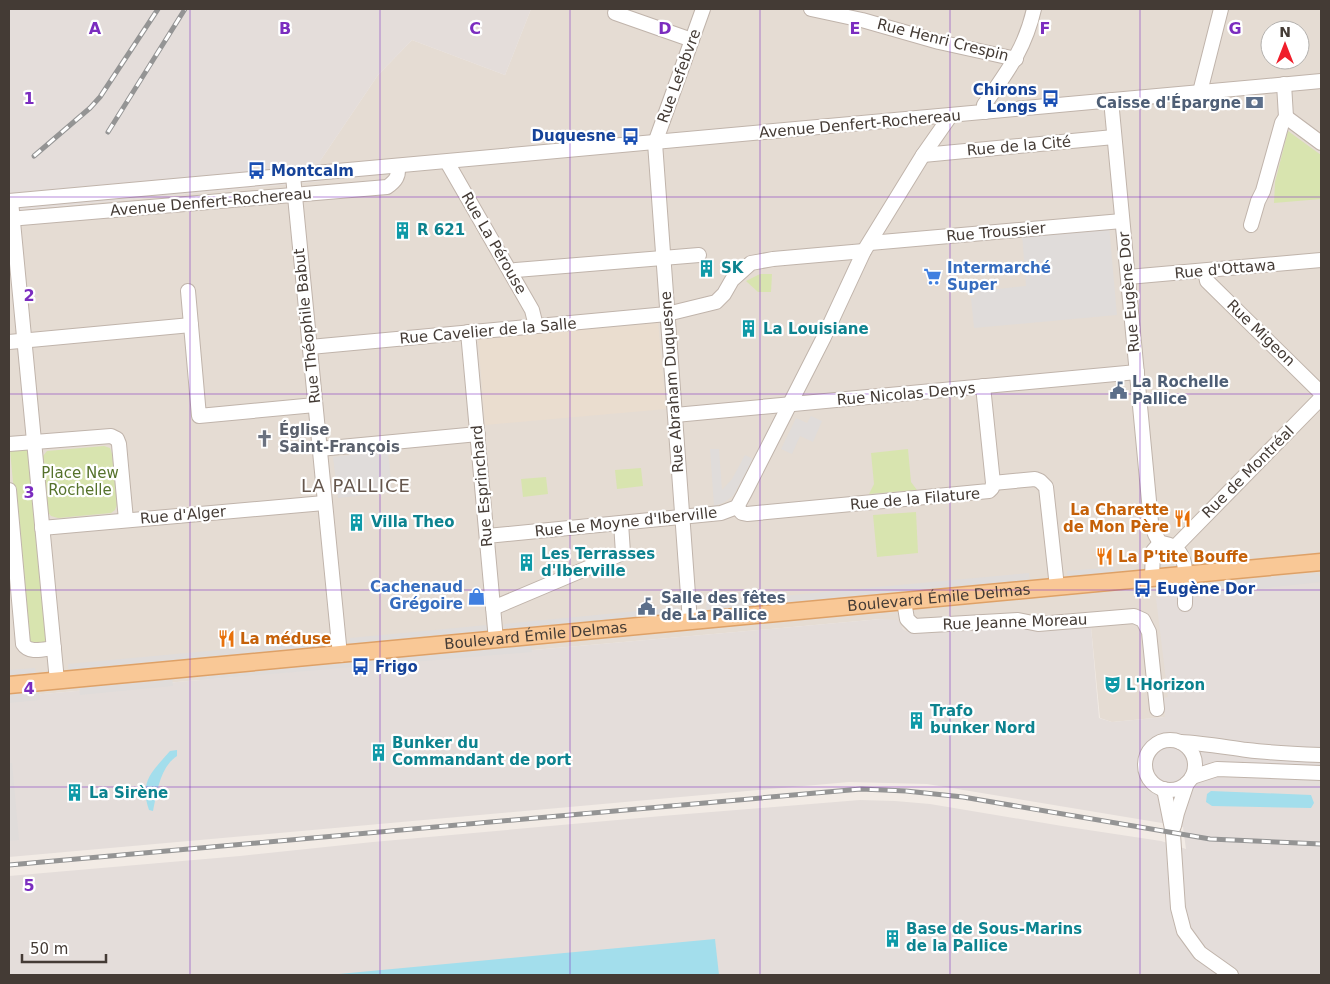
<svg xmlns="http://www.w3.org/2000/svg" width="1330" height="984" viewBox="0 0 1330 984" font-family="'DejaVu Sans',sans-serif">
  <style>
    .residential { fill: #e5dcd3; fill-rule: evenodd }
    .industrial { fill: #e4ddda }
    .education { fill: #eaddcf }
    .green { fill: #d8e4af }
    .parking { fill: #e0dcda }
    .water { fill: #a3deec }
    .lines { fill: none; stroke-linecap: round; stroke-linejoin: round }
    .minor-casing { stroke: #c0b4ab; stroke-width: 16 }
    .major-casing { stroke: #dea167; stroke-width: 19 }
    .minor { stroke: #fff; stroke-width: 14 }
    .major { stroke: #f9c896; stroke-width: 16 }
    .rail-casing { stroke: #949494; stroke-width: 5 }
    .rail { stroke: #fff; stroke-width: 3; stroke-dasharray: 9; stroke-linecap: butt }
    .grid { fill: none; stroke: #7b2cbf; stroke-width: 1; stroke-opacity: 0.55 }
    .labels { text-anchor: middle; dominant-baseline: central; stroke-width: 4.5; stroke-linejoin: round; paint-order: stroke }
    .street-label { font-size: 15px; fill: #443b35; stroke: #fff }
    .transit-label { font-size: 15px; font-weight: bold; fill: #164399; stroke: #fff; text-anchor: start }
    .service-label { font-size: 15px; font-weight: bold; fill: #4e5e75; stroke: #fff; text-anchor: start }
    .culture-label { font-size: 15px; font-weight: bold; fill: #0d838f; stroke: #fff; text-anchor: start }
    .shop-label { font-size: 15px; font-weight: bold; fill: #366cbe; stroke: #fff; text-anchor: start }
    .worship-label { font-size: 15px; font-weight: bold; fill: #5b616d; stroke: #fff; text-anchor: start }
    .park-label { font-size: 15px; fill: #55722b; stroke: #fff }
    .food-label { font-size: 15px; font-weight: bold; fill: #c56008; stroke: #fff; text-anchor: start }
    .quarter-label { font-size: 18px; letter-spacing: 1px; fill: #66574d; stroke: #fff }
    .grid-label { font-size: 16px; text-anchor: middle; font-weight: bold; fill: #7b2cbf; stroke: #fff; stroke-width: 4.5; stroke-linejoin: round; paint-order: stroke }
  </style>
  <rect width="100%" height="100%" fill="#f2ebe5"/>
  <path class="residential" d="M531,9H1321V582L1168,698H1164L1165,717L1112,722L1100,718L1091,627L1037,631L1020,624L932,631H906L901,626L881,619L9,697V211L321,181L320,161L378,75L412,40L505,75ZM1270,30H1300V60H1270Z"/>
  <g class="industrial">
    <polygon points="9,9 531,9 505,75 412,40 378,75 320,161 322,181 9,211"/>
    <polygon points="1321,582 1321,975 9,975 9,876 240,856 373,842 662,816 860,800 895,801 930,804 1062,826 1161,841 1186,849 1183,827 1162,823 927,784 849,782 9,857 9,697 881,619 898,620 903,629 906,631 932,631 1020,624 1037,631 1091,627 1099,718 1112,722 1165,717 1164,698 1168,697 1156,598"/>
  </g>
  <polygon class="education" points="658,321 666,409 485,425 478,338"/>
  <g class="green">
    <polygon points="1288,131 1321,155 1321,199 1274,203 1275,182"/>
    <polygon points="760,274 772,274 771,292 758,292 746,281"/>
    <polygon points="104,446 110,448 112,454 117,505 115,510 111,513 58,518 51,516 48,512 43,456 47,451"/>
    <polygon points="28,448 29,452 48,643 28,644 10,450"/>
    <polygon points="908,449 911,482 917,490 869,494 874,484 871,453"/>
    <polygon points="641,468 643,486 617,489 615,470"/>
    <polygon points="546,477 548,494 523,497 521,479"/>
    <polygon points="916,512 918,553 877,557 873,515"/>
  </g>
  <g class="parking">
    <polygon points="1109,225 1117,315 974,328 971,298 975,297 975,293 978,291 1026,286 1022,234"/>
    <polygon points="811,416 822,421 813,442 800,436 792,454 781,449 796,418 807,423"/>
    <polygon points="710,449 719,449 722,490 732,479 745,455 753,459 733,496 723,503 714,506"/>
    <polygon points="388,451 392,492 338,498 333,457"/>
    <polygon points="1114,567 1115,582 1069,586 1067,571"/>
    <polygon points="1029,573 1031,590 707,620 706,603"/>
    <polygon points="1316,573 1321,577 1321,582 1194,596 1194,585"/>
    <polygon points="679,607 682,622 530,637 532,652 200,680 199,668 171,670 173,686 80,695 78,679 69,679 68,664 325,640 327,656 350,654 350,638 487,625 488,642 506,641 504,624"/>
    <polygon points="35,668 40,700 9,703 9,670"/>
    <polygon points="9,763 12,763 19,840 9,841"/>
  </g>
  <g class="water">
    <path d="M177,750V756C160,767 157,792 153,811L149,810C139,781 152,772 170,751Z"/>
    <polygon points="1211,791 1311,795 1314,803 1311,808 1212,806 1206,802 1207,794"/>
    <polygon points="715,939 719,975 328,975"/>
  </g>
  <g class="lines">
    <defs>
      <g id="minor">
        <polyline points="811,9 862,20 939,42 1016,59"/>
        <polyline points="615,13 692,40"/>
        <polyline points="1200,92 1221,9"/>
        <polyline points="1111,100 1151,522 1155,534 1160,543"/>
        <path d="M985,112L984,105C1007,72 1025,49 1034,9"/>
        <polyline points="1286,117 1321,143"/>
        <polyline points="923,155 1114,137"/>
        <polyline points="447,162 532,310 536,326"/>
        <polyline points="293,176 340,655"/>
        <polyline points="9,201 1321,81"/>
        <polyline points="11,201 57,681"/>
        <path d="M9,219L387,187C396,181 399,176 398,166"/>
        <polyline points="1251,225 1258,201 1263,191 1282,123 1286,117 1284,84"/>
        <polyline points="870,243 1122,221"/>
        <polyline points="1205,271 1207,281 1321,393"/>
        <polyline points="511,273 516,270 699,255"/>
        <polyline points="1128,277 1321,260"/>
        <polyline points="188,291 199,416 315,405"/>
        <polyline points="468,332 496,640"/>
        <polyline points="9,342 191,325"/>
        <polyline points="310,347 667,314 716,302 724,294 732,280 751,263 773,259 864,251"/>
        <polyline points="675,415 1137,372"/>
        <polyline points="9,444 111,436 117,439 119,444 126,520"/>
        <polyline points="319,449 478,434"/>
        <polyline points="993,483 1035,479 1040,481 1046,487 1057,587"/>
        <path d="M9,490L23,644C29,654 44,649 54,648"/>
        <polyline points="737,507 742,513 747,514 989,491 992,488 993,483 983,386"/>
        <polyline points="42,528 324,503"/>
        <polyline points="487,536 721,513 737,507 744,494 824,337 864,251 923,155 951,115"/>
        <polyline points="1175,547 1321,398"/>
        <path d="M1152,578L1153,551L1160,543C1192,545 1185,580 1185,604"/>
        <polyline points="904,601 907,619 914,626 1018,620 1038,624 1134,616 1143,620 1149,632 1157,709"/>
        <polyline points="493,608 623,553 621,523"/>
        <polyline points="690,622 655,143 703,9"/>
        <circle cx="1170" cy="765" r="25"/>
        <path d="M1180,742C1202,743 1224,747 1247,750C1271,753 1296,754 1321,755"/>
        <polyline points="1192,777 1217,769 1321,773"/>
        <polyline points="1164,789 1173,834 1178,908 1184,931 1200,953 1231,975"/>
        <polyline points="1174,826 1177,813 1187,783"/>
      </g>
      <g id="major">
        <path id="s1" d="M9,685L1321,562"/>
      </g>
    </defs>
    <use href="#minor" class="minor-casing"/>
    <use href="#major" class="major-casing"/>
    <use href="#minor" class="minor"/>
    <use href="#major" class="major"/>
    <defs>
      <g id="rail">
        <polyline points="108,132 185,9"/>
        <polyline points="34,156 90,108 100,97 158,9"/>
        <polyline points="9,865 861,789 906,791 963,797 1210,839 1321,844"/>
      </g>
    </defs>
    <use href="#rail" class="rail-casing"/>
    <use href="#rail" class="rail"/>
  </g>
  <path class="grid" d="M190,9V975M380,9V975M570,9V975M760,9V975M950,9V975M1140,9V975M9,197H1321M9,394H1321M9,590H1321M9,787H1321"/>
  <defs>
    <symbol id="bus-bare" viewBox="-9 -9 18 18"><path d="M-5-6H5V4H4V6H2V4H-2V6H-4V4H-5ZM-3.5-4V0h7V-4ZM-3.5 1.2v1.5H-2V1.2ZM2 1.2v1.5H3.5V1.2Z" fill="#1a4fb4" stroke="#fff" stroke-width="2.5" paint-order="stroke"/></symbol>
    <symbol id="bank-bare" viewBox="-9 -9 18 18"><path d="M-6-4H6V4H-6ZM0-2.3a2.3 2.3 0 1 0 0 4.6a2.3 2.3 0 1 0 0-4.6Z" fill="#5c6f8a" stroke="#fff" stroke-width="2.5" paint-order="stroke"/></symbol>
    <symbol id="building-bare" viewBox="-9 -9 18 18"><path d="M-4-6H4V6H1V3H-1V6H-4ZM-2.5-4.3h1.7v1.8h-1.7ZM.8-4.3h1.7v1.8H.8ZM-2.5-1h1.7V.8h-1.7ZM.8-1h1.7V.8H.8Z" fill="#0f9aa8" stroke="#fff" stroke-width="2.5" paint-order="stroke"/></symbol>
    <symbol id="supermarket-bare" viewBox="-9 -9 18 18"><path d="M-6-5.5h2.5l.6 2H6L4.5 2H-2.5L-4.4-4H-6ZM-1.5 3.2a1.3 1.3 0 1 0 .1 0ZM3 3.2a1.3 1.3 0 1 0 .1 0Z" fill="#3f7fe0" stroke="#fff" stroke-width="2.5" paint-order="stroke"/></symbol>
    <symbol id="civic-bare" viewBox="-9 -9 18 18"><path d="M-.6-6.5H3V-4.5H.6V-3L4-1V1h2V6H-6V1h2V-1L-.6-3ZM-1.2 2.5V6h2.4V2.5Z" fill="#5c6f8a" stroke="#fff" stroke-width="2.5" paint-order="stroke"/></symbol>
    <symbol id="church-bare" viewBox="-9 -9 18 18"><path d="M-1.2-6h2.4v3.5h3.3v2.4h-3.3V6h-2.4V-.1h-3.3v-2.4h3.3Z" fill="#6b7280" stroke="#fff" stroke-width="2.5" paint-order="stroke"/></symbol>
    <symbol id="restaurant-bare" viewBox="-9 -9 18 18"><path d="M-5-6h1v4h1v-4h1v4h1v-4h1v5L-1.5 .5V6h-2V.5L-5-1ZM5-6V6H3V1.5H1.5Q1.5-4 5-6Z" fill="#e8710a" stroke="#fff" stroke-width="2.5" paint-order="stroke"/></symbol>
    <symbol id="shop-bare" viewBox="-9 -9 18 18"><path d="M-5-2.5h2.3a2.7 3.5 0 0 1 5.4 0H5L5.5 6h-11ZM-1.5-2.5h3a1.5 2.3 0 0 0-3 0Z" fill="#3f7fe0" stroke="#fff" stroke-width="2.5" paint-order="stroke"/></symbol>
    <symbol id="theatre-bare" viewBox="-9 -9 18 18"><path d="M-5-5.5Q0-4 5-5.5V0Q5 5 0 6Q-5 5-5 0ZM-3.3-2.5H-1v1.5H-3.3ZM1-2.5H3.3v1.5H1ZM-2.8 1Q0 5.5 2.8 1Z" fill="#0f9aa8" stroke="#fff" stroke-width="2.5" paint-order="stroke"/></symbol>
  </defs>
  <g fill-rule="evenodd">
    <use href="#bus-bare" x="1038" y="86" width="25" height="25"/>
    <use href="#bank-bare" x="1242" y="90" width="25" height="25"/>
    <use href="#bus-bare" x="618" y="124" width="25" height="25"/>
    <use href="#bus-bare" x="244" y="158" width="25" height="25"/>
    <use href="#building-bare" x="390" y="218" width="25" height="25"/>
    <use href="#building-bare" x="694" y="256" width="25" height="25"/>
    <use href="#supermarket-bare" x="920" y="264" width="25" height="25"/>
    <use href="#building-bare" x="736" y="316" width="25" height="25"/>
    <use href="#civic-bare" x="1106" y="378" width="25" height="25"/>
    <use href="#church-bare" x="252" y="426" width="25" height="25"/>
    <use href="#restaurant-bare" x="1170" y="506" width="25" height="25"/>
    <use href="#building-bare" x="344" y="510" width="25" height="25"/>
    <use href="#restaurant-bare" x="1092" y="544" width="25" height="25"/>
    <use href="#building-bare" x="514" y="550" width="25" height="25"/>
    <use href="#bus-bare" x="1130" y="576" width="25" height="25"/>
    <use href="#shop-bare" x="464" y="584" width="25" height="25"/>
    <use href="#civic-bare" x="634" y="594" width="25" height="25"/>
    <use href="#restaurant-bare" x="214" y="626" width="25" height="25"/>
    <use href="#bus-bare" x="348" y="654" width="25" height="25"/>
    <use href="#theatre-bare" x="1100" y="672" width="25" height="25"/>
    <use href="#building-bare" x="904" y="708" width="25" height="25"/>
    <use href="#building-bare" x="366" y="740" width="25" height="25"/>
    <use href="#building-bare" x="62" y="780" width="25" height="25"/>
    <use href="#building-bare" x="880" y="926" width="25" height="25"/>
  </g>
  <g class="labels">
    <g class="street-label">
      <text transform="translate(943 40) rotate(14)">Rue Henri Crespin</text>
      <text transform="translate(679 76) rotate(-70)">Rue Lefebvre</text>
      <text transform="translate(860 124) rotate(-5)">Avenue Denfert-Rochereau</text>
      <text transform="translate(1019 146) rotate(-5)">Rue de la Cité</text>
      <text transform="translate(211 202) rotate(-5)">Avenue Denfert-Rochereau</text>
      <text transform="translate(996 232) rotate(-5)">Rue Troussier</text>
      <text transform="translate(494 243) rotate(60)">Rue La Pérouse</text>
      <text transform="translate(1225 269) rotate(-5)">Rue d'Ottawa</text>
      <text transform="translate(1129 292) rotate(-95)">Rue Eugène Dor</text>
      <text transform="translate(307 326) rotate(-96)">Rue Théophile Babut</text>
      <text transform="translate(488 331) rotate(-5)">Rue Cavelier de la Salle</text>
      <text transform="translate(1261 333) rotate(44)">Rue Migeon</text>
      <text transform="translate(672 382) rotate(-94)">Rue Abraham Duquesne</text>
      <text transform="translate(906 394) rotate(-5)">Rue Nicolas Denys</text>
      <text transform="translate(1248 472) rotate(-45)">Rue de Montréal</text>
      <text transform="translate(482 486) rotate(-95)">Rue Esprinchard</text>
      <text transform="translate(915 499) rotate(-5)">Rue de la Filature</text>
      <text transform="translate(183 515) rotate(-5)">Rue d'Alger</text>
      <text transform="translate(626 522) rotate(-6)">Rue Le Moyne d'Iberville</text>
      <text stroke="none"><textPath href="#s1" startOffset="934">Boulevard Émile Delmas</textPath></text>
      <text transform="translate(1015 622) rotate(-2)">Rue Jeanne Moreau</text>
      <text stroke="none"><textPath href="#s1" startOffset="529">Boulevard Émile Delmas</textPath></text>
    </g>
    <g class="transit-label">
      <text x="1037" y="90" text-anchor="end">Chirons<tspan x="1037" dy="17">Longs</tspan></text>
      <text x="616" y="136" text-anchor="end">Duquesne</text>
      <text x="271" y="171">Montcalm</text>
      <text x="1157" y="589">Eugène Dor</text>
      <text x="375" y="667">Frigo</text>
    </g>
    <g class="service-label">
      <text x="1241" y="103" text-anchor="end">Caisse d'Épargne</text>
      <text x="1132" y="382">La Rochelle<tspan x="1132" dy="17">Pallice</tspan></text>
      <text x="661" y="598">Salle des fêtes<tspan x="661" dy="17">de La Pallice</tspan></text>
    </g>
    <g class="culture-label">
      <text x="417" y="230">R 621</text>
      <text x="721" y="268">SK</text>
      <text x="763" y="329">La Louisiane</text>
      <text x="371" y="522">Villa Theo</text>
      <text x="541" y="554">Les Terrasses<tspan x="541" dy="17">d'Iberville</tspan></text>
      <text x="1126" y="685">L'Horizon</text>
      <text x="930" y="711">Trafo<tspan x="930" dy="17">bunker Nord</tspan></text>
      <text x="392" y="743">Bunker du<tspan x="392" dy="17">Commandant de port</tspan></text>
      <text x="89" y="793">La Sirène</text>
      <text x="906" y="929">Base de Sous-Marins<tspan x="906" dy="17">de la Pallice</tspan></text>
    </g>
    <g class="shop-label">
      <text x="947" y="268">Intermarché<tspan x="947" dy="17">Super</tspan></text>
      <text x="463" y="587" text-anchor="end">Cachenaud<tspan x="463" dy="17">Grégoire</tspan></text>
    </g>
    <g class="worship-label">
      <text x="279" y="430">Église<tspan x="279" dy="17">Saint-François</tspan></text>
    </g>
    <g class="park-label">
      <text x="80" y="473">Place New<tspan x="80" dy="17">Rochelle</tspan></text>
    </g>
    <g class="food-label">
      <text x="1169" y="510" text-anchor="end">La Charette<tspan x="1169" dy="17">de Mon Père</tspan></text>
      <text x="1118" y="557">La P'tite Bouffe</text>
      <text x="240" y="639">La méduse</text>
    </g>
    <g class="quarter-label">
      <text x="356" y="485">LA PALLICE</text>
    </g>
  </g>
  <g class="grid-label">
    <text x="95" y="34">A</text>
    <text x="285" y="34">B</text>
    <text x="475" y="34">C</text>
    <text x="665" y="34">D</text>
    <text x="855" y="34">E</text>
    <text x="1045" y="34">F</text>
    <text x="1235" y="34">G</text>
    <text x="29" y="104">1</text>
    <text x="29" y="301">2</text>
    <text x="29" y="498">3</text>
    <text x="29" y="694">4</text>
    <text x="29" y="891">5</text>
  </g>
  <rect width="1330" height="984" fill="none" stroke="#443b35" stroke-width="20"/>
  <g transform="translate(1285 45)"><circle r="24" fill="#ffffff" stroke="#b4b1ae"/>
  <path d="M0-4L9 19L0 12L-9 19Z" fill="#f01e2b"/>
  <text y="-8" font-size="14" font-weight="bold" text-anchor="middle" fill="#443b35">N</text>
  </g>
  <path d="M22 954v8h84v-8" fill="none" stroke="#443b35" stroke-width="2.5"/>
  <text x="30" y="954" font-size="15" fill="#443b35" stroke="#ffffff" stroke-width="4" paint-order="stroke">50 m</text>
</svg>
